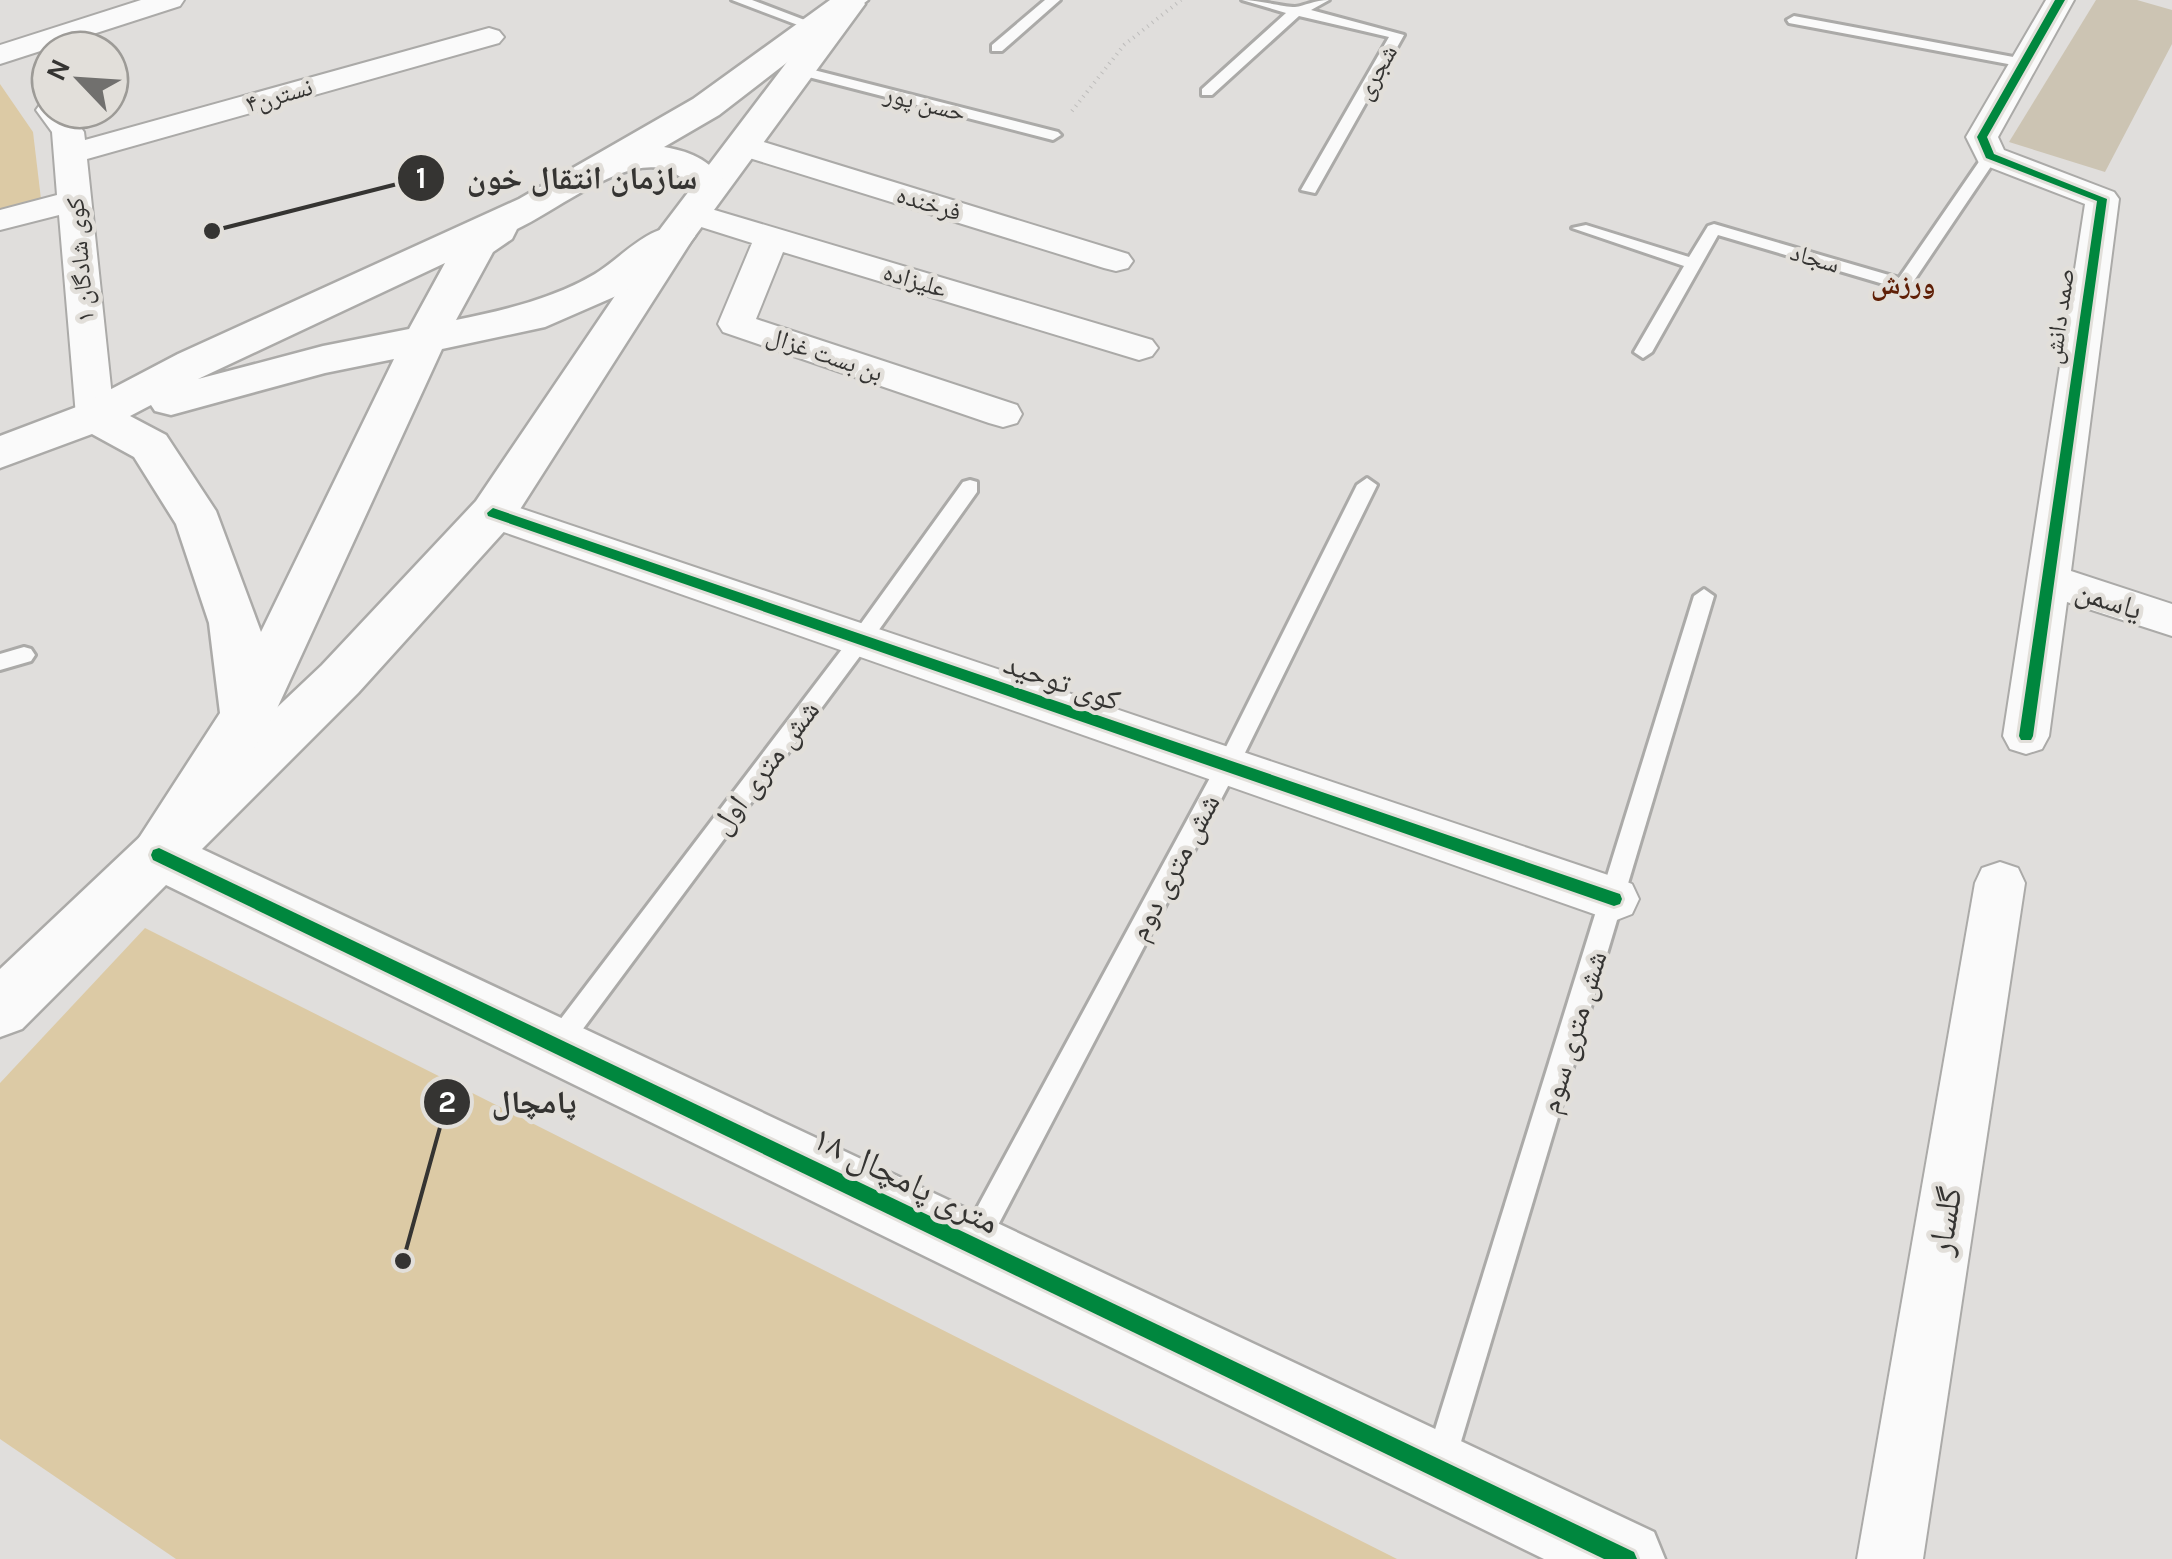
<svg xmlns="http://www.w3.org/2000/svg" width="2172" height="1559" viewBox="0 0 2172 1559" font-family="Karla,'Noto Naskh Arabic',sans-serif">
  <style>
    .green { fill: #dccaa5 }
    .building { fill: #ccc4b3 }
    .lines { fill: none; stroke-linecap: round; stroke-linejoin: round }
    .lane-casing { stroke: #abaaa8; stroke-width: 6 }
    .street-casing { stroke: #abaaa8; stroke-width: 4 }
    .secondary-casing { stroke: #abaaa8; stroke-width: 5 }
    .primary-casing { stroke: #abaaa8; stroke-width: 5 }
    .path { stroke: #bebdbc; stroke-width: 4; stroke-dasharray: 1 5; stroke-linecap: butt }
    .lane { fill: #fafafa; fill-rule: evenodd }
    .street { fill: #fafafa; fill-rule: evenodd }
    .secondary { fill: #fafafa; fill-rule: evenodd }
    .primary { fill: #fafafa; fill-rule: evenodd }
    .cycleway-casing { stroke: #e2dfda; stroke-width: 6 }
    .cycleway { fill: #00873e; fill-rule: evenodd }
    .labels { text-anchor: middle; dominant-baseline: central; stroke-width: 9; stroke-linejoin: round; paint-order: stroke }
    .far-street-label { font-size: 25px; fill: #353432; stroke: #e2dfda }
    .far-neighbourhood-label { font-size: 28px; font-weight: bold; fill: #5f1f06; stroke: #e2dfda }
    .street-label { font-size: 30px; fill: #353432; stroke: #e2dfda }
    .near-street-label { font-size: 35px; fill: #353432; stroke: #e2dfda }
    .leader { fill: none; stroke: #353432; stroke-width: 4 }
    .callout-dot { fill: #353432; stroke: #e2dfda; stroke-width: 4 }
    .mark-label { font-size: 30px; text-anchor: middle; font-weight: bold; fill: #fff }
    .callout-label { font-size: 32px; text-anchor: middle; font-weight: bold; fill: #353432; stroke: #e2dfda; stroke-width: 9; stroke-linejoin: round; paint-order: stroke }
  </style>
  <rect width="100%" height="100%" fill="#e0dedc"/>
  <g class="green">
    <polygon points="0,84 33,132 41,199 0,209"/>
    <polygon points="145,928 1397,1559 176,1559 0,1439 0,1083"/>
  </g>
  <polygon class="building" points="2096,0 2137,0 2172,10 2172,44 2105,172 2009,142"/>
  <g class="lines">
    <defs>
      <g id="lane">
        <polygon points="732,0 752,0 823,27 811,30"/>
        <polygon points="1045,0 1060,0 1002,51 992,51 992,45"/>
        <path d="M1242,0C1259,0 1283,7 1295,7C1305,6 1314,0 1329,0L1311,10L1404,35L1315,193L1301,190L1389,37L1299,16L1212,95H1202V89L1286,13Z"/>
        <polygon points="1794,16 2024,59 2031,63 2024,67 1789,23 1787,20"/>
        <polygon points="798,66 1058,132 1061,135 1053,140 793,73 791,70"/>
        <polygon points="1990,151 1998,156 1909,288 1897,288 1718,235 1652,352 1643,358 1634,352 1684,266 1572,228 1586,225 1689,257 1708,226 1714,224 1899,278 1985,153"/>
        <polygon points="1367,478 1377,485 1238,767 984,1252 974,1256 964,1252 960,1242 964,1232 1218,763 1357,485"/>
        <polygon points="970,480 977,482 977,492 866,648 565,1053 556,1057 547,1053 543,1045 547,1037 852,636 963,482"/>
        <polygon points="1704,589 1714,596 1454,1465 1450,1476 1439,1480 1428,1476 1424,1465 1694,596"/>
        <polygon points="24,647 31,649 35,655 31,661 0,670 0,654"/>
      </g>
      <g id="street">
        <polygon points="141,0 184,0 180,6 0,64 0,45"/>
        <polygon points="2046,0 2074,0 1998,137 2004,150 2114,192 2119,199 2071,571 2172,604 2172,636 2067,602 2049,736 2042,749 2026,754 2010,749 2003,736 2085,204 1979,163 1966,137"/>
        <polygon points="489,28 499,31 504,37 499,43 87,159 114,416 109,425 95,429 81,425 76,416 59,215 0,230 0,210 57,195 52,132 36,110 41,103 50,101 50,110 68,110 84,132 85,140"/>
        <polygon points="741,135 1128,254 1133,261 1128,268 1116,271 1104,268 730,152 725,145 730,138"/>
        <polygon points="691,203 1152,340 1158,348 1152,356 1139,360 783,252 756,319 1017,405 1022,414 1017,423 1003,427 989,423 723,332 718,324 752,243 679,220 674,213 679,206"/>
        <polygon points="493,499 1614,877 1632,884 1639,899 1632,914 1614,921 478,523 472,513 478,503"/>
        <polygon points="2000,862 2018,868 2025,883 1923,1559 1857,1559 1975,883 1982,868"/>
      </g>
      <polygon id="secondary" points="834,0 862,0 865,4 692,240 510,525 358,693 202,849 1654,1532 1665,1559 1544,1559 166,885 22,1029 0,1037 0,969 322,665 476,501 661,228"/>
      <path id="primary" d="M830,0H868L719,115L664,147C694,152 712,162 729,187L724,195C692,203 691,176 664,169C622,157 556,211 517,229L512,239L493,252L456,320C504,310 553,299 595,274C624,256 653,219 689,228L695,236L689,244L623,293L545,327L442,349L274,715L179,872L159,879L139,872L130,855L139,838L220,713L209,623L176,524L134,457L92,434L0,468V436L79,406L178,354L519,199L693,99ZM445,263L409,329L323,346L198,379ZM394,359L261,632L216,511L166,435L130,416L151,405L155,411L171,415L325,373Z"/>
    </defs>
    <use href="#lane" class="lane-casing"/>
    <use href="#street" class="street-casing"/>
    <use href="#secondary" class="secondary-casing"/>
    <use href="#primary" class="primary-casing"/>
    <polyline class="path" points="1072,111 1124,45 1181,0"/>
    <use href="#lane" class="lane"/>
    <use href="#street" class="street"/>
    <use href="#secondary" class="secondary"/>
    <use href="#primary" class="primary"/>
    <defs>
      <g id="cycleway">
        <polygon points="2055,0 2065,0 1987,137 1994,154 2107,199 2033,736 2031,740 2021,740 2019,736 2097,201 1986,158 1977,137"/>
        <polygon points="493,508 1614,892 1620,894 1622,899 1620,904 1614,906 488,516 487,513"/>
        <polygon points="159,848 1634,1552 1637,1559 1604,1559 153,860 151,855 153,850"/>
      </g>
    </defs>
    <use href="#cycleway" class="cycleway-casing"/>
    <use href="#cycleway" class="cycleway"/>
  </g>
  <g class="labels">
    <g class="far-street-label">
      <text transform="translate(1376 72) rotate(-60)">شجری</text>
      <text transform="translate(279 95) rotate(-16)">نسترن۴</text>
      <text transform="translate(925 103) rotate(14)">حسن پور</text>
      <text transform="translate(929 203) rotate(17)">فرخنده</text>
      <text transform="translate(1815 258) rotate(16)">سجاد</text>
      <text transform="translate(80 260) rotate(-95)">کوی شادگان ۱</text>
      <text transform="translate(915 280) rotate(17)">علیزاده</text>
      <text transform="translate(2059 316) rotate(-82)">صمد دانش</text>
      <text transform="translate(825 354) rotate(19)">بن بست غزال</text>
    </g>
    <g class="far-neighbourhood-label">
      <text x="1903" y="284">ورزش</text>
    </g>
    <g class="street-label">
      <text transform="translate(2109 600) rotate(18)">یاسمن</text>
      <text transform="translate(1062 682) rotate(19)">کوی توحید</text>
      <text transform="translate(765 767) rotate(-53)">شش متری اول</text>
      <text transform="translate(1174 867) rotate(-62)">شش متری دوم</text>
      <text transform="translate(1573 1032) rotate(-73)">شش متری سوم</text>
    </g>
    <g class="near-street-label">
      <text transform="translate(906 1180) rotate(26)">۱۸ متری پامچال</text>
      <text transform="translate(1945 1221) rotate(-81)">گلسار</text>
    </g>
  </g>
  <path class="leader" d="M212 231L421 178M403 1261L447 1102"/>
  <g class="callout-dot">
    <circle cx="212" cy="231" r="10"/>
    <circle cx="403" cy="1261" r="10"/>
    <circle cx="421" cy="178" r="25"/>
    <circle cx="447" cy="1102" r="25"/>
  </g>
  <g class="mark-label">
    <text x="421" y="188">1</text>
    <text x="447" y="1112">2</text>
  </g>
  <g class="callout-label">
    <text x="582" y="189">سازمان انتقال خون</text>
    <text x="534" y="1113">پامچال</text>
  </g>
  <g transform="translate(80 80) rotate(295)"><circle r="48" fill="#e2dfda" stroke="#9d9b97" stroke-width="2.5"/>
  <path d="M0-8L18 38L0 25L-18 38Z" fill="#71706e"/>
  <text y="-15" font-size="28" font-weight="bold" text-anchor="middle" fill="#353432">N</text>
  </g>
</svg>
